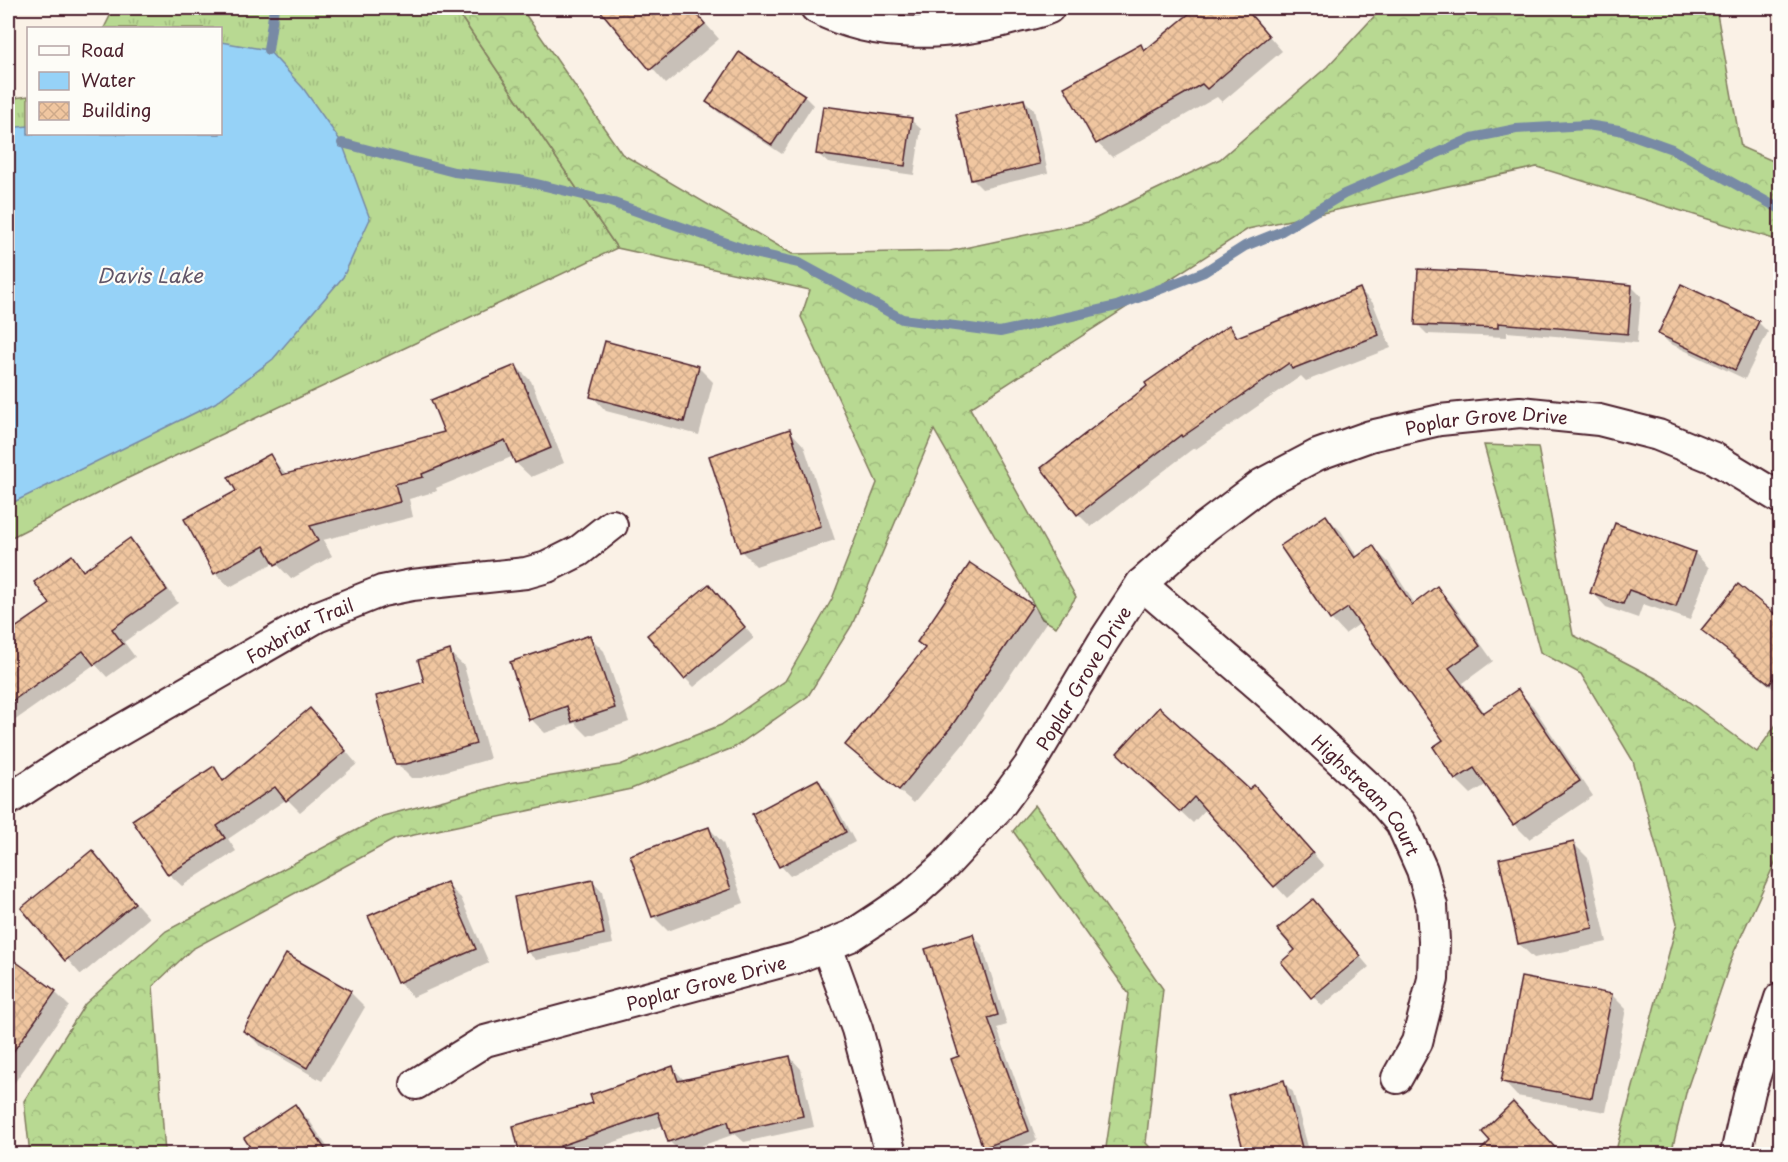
<svg xmlns="http://www.w3.org/2000/svg" width="1788" height="1162" viewBox="0 0 1788 1162" font-family="'Playpen Sans',sans-serif">
  <style>
    .grass { fill: url(#grass-tufts); stroke: #817c5e; stroke-width: 1.5 }
    .forest { fill: url(#forest-crowns); stroke: #817c5e; stroke-width: 1.5 }
    .water { fill: #96d2f7; stroke: #788aa5; stroke-width: 1.5 }
    .shadow { fill: #0003 }
    .lines { fill: none; stroke-linecap: round; stroke-linejoin: round }
    .stream { stroke: #788aa5; stroke-width: 10 }
    .building { fill: url(#building-cross-hatch); stroke: #4a1f2b; stroke-width: 1.5 }
    .street-casing { stroke: #4a1f2b; stroke-width: 34 }
    .street { stroke: #fdfcf7; stroke-width: 30 }
    .labels { text-anchor: middle; dominant-baseline: central; stroke-width: 4.5; stroke-linejoin: round; paint-order: stroke }
    .street-label { font-size: 18px; fill: #4a1f2b; stroke: #fdfcf7 }
    .water-label { font-size: 20px; font-style: italic; fill: #615568; stroke: #fdfcf7 }
  </style>
  <defs>
    <pattern id="grass-tufts" width="24" height="20" patternUnits="userSpaceOnUse" patternTransform="scale(1.5)"><rect width="24" height="20" fill="#b8d992"/><path d="M3 7l-1-3M5 7V3M7 7l1-3M15 17l-1-3M17 17v-4M19 17l1-3" fill="none" stroke="#a0ba7e"/></pattern>
    <pattern id="forest-crowns" width="20" height="18" patternUnits="userSpaceOnUse" patternTransform="scale(1.5)"><rect width="20" height="18" fill="#b8d992"/><path d="M2 6a3 3 0 1 1 6 0M12 15a3 3 0 1 1 6 0" fill="none" stroke="#a0ba7e"/></pattern>
    <pattern id="building-cross-hatch" width="8" height="8" patternUnits="userSpaceOnUse" patternTransform="scale(1.5)"><rect width="8" height="8" fill="#f0c6a0"/><path d="M0 0l8 8M0 8l8-8" fill="none" stroke="#cfaa8a"/></pattern>
  </defs>
  <rect width="100%" height="100%" fill="#faf1e6"/>
  <filter id="ink" filterUnits="userSpaceOnUse"><feTurbulence type="fractalNoise" baseFrequency=".0167" numOctaves="2"/><feDisplacementMap in="SourceGraphic" scale="12" xChannelSelector="R" yChannelSelector="G"/><feConvolveMatrix kernelMatrix="1 2 1 2 8 2 1 2 1" color-interpolation-filters="sRGB"/></filter>
  <g filter="url(#ink)">
    <polygon class="grass" points="114,8 455,8 617,248 124,480 8,539 8,99 28,96 28,134 220,134 220,28 104,28"/>
    <g class="forest">
      <polygon points="455,8 521,8 622,154 792,254 950,251 1088,222 1220,159 1327,67 1382,8 1716,8 1741,147 1780,164 1780,241 1537,167 1248,229 970,408 1076,597 1056,627 1042,619 934,430 852,625 808,696 735,747 631,789 395,839 192,949 153,986 165,1154 30,1154 24,1101 85,1004 166,931 383,816 509,783 620,765 721,725 785,681 832,599 877,483 801,317 810,290 617,248"/>
      <polygon points="1484,445 1538,447 1573,635 1659,680 1757,752 1780,719 1780,852 1733,954 1687,1089 1671,1154 1615,1154 1677,923 1633,761 1581,674 1540,652"/>
      <polygon points="1035,805 1163,989 1146,1143 1156,1154 1105,1154 1129,994 1013,831"/>
    </g>
    <polygon class="water" points="221,42 268,50 303,88 342,143 370,219 343,277 273,359 215,403 8,505 8,128 28,126 28,134 220,134"/>
    <g class="shadow">
      <polygon points="599,8 692,8 719,39 666,84"/>
      <polygon points="1198,8 1245,8 1282,51 1222,102 1217,97 1112,157 1097,143 1141,46 1146,51"/>
      <polygon points="804,96 813,105 782,154 718,112 708,102"/>
      <polygon points="1024,100 1034,110 1048,173 982,189 972,179"/>
      <polygon points="911,120 921,129 914,175 828,163 818,154"/>
      <polygon points="1631,286 1641,296 1637,343 1507,332 1507,337 1427,334 1417,324"/>
      <polygon points="1360,290 1373,303 1391,348 1306,381 1301,376 1196,449 1195,447 1091,527 1078,514 1229,327 1239,338"/>
      <polygon points="1758,322 1768,332 1745,379 1669,343 1660,334"/>
      <polygon points="516,366 531,381 564,463 531,477 516,463 514,456 436,488 437,491 409,499 413,517 323,540 332,556 291,579 275,562 230,587 215,573 238,491 270,456 287,475 446,433"/>
      <polygon points="698,367 713,382 699,435 606,411 592,396"/>
      <polygon points="790,431 804,446 835,540 756,566 741,551"/>
      <polygon points="1326,517 1341,531 1358,557 1373,547 1388,562 1415,604 1437,588 1452,603 1493,661 1463,683 1485,713 1518,691 1533,706 1593,796 1529,839 1514,824 1487,784 1471,794 1456,779 1435,747 1446,740 1361,623 1345,634 1331,619"/>
      <polygon points="1616,525 1695,553 1709,568 1690,620 1643,604 1638,618 1606,607 1592,592"/>
      <polygon points="129,540 142,552 178,603 124,642 135,657 107,677 95,664 11,723 8,719 8,635 52,604 71,557 85,571"/>
      <polygon points="970,565 1032,606 1047,621 966,741 914,803 862,760 847,745 926,649"/>
      <polygon points="1738,586 1780,620 1780,694 1718,644 1703,629"/>
      <polygon points="718,595 754,638 694,687 685,678"/>
      <polygon points="590,637 604,651 629,722 588,736 575,723 545,733 531,719"/>
      <polygon points="449,652 464,666 490,759 421,778 411,778 396,763 426,683"/>
      <polygon points="310,710 357,764 300,812 287,799 228,839 236,851 182,886 169,874 213,768 226,781"/>
      <polygon points="1131,765 1249,791 1266,799 1324,866 1287,898 1206,809 1193,823"/>
      <polygon points="818,781 828,791 855,842 790,876 781,866"/>
      <polygon points="709,828 723,843 744,903 668,931 653,916"/>
      <polygon points="1574,844 1588,858 1607,942 1534,958 1519,944"/>
      <polygon points="91,852 149,918 81,975 23,908"/>
      <polygon points="593,882 602,892 613,944 536,960 526,951"/>
      <polygon points="446,884 461,898 489,963 413,997 398,982"/>
      <polygon points="1322,911 1369,967 1322,1006 1283,962 1297,950"/>
      <polygon points="973,936 982,945 1007,1025 997,1028 1037,1141 1000,1154 991,1154 984,1147 961,1057"/>
      <polygon points="8,958 55,992 69,1006 12,1086 8,1083"/>
      <polygon points="350,992 365,1007 322,1081 259,1045 245,1030"/>
      <polygon points="1612,995 1626,1009 1606,1112 1517,1096 1503,1081"/>
      <polygon points="790,1057 801,1069 814,1127 744,1142 735,1134 681,1153 669,1141 664,1125 580,1154 519,1154 595,1104 673,1068 684,1080"/>
      <polygon points="1283,1082 1293,1092 1310,1154 1246,1154"/>
      <polygon points="295,1106 309,1120 332,1154 257,1154"/>
    </g>
    <g class="lines">
      <g class="stream">
        <polyline points="268,50 274,8"/>
        <polyline points="342,143 454,172 520,180 608,201 755,253 799,263 902,319 1000,332 1117,306 1204,272 1245,246 1280,232 1344,194 1472,138 1516,129 1587,125 1619,130 1672,149 1780,209"/>
      </g>
    </g>
    <g class="building">
      <polygon points="598,8 692,8 705,24 650,70"/>
      <polygon points="1196,8 1245,8 1269,36 1207,89 1202,84 1096,144 1064,87 1141,44 1144,51"/>
      <polygon points="739,52 805,95 772,145 706,102"/>
      <polygon points="1024,99 1040,164 971,180 956,114"/>
      <polygon points="823,106 912,118 905,166 816,154"/>
      <polygon points="1418,269 1501,273 1632,285 1628,334 1498,323 1498,328 1415,325"/>
      <polygon points="1681,284 1759,321 1735,370 1658,334"/>
      <polygon points="1360,288 1379,335 1292,369 1289,363 1182,437 1181,435 1077,515 1041,468 1147,386 1145,383 1229,325 1237,337"/>
      <polygon points="605,341 699,366 684,422 590,397"/>
      <polygon points="516,365 551,448 515,463 505,440 422,474 423,477 395,484 400,502 310,526 318,541 275,565 264,546 214,574 184,519 236,491 228,477 270,454 282,475 444,432 431,400"/>
      <polygon points="790,429 821,526 740,552 709,456"/>
      <polygon points="1326,515 1355,558 1373,545 1412,605 1437,586 1480,646 1449,668 1483,713 1518,689 1580,781 1513,825 1474,768 1455,780 1433,747 1443,740 1348,608 1330,620 1280,546"/>
      <polygon points="1615,523 1695,552 1676,607 1629,590 1623,604 1590,593"/>
      <polygon points="130,538 167,590 112,629 123,644 94,665 83,651 8,704 8,633 50,604 34,582 72,555 83,571"/>
      <polygon points="970,563 1033,605 951,727 899,790 845,745 925,648 917,642"/>
      <polygon points="709,584 745,627 684,679 647,635"/>
      <polygon points="1738,584 1780,618 1780,670 1770,684 1701,630"/>
      <polygon points="590,635 615,708 572,722 567,706 529,720 510,662"/>
      <polygon points="450,650 476,744 406,764 395,764 376,696 424,682 418,660"/>
      <polygon points="1159,707 1249,789 1254,785 1313,853 1274,887 1194,797 1180,812 1117,753"/>
      <polygon points="310,708 346,751 286,801 275,787 217,826 225,838 168,875 132,820 214,766 223,781"/>
      <polygon points="818,779 846,832 779,867 752,814"/>
      <polygon points="709,827 731,889 652,917 630,855"/>
      <polygon points="1574,842 1593,928 1518,944 1499,859"/>
      <polygon points="92,850 135,903 65,961 21,908"/>
      <polygon points="593,880 604,934 525,952 514,897"/>
      <polygon points="447,882 476,949 397,983 368,916"/>
      <polygon points="1313,899 1361,956 1311,998 1281,962 1295,950 1277,929"/>
      <polygon points="973,934 998,1015 988,1018 1029,1131 983,1148 951,1059 959,1056 925,949"/>
      <polygon points="286,954 351,991 307,1068 243,1031"/>
      <polygon points="8,956 56,991 8,1059"/>
      <polygon points="1521,977 1612,994 1592,1098 1501,1082"/>
      <polygon points="790,1056 803,1116 731,1132 728,1121 668,1142 658,1112 560,1146 563,1155 520,1155 513,1126 593,1103 590,1095 673,1066 678,1081"/>
      <polygon points="1284,1080 1304,1155 1245,1155 1228,1096"/>
      <polygon points="1513,1102 1562,1155 1476,1155 1490,1141 1482,1132"/>
      <polygon points="295,1104 329,1155 255,1155 244,1138"/>
    </g>
    <g class="lines">
      <defs>
        <g id="street">
          <path d="M816,8C876,40 949,36 1014,18C1026,15 1038,13 1049,8"/>
          <path id="s1" d="M1141,584L1272,697L1376,794L1401,823L1422,870L1432,906L1434,941L1433,979L1417,1042L1397,1078"/>
          <path id="s2" d="M8,800L72,758L317,617L382,591L412,585L526,573L547,567L579,551L612,525"/>
          <polyline points="827,947 857,1029 891,1154"/>
          <path id="s3" d="M416,1084L485,1041L796,958L851,936L880,917L912,895L945,865L998,808L1029,766L1103,642L1141,584L1205,527L1262,484L1317,455L1370,436L1440,420L1520,412L1599,420L1658,435L1714,458L1780,498"/>
          <polyline points="1736,1154 1750,1091 1780,998"/>
        </g>
      </defs>
      <use href="#street" class="street-casing"/>
      <use href="#street" class="street"/>
    </g>
  </g>
  <g class="labels">
    <g class="street-label">
      <text stroke="none"><textPath href="#s3" startOffset="1318">Poplar Grove Drive</textPath></text>
      <text stroke="none"><textPath href="#s2" startOffset="338">Foxbriar Trail</textPath></text>
      <text stroke="none"><textPath href="#s3" startOffset="814">Poplar Grove Drive</textPath></text>
      <text stroke="none"><textPath href="#s1" startOffset="310">Highstream Court</textPath></text>
      <text stroke="none"><textPath href="#s3" startOffset="310">Poplar Grove Drive</textPath></text>
    </g>
    <g class="water-label">
      <text x="150" y="275">Davis Lake</text>
    </g>
  </g>
  <rect width="1788" height="1162" fill="none" stroke="#fdfcf7" stroke-width="30"/>
  <rect x="15" y="15" width="1758" height="1132" fill="none" stroke="#4a1f2b" stroke-width="2" filter="url(#ink)"/>
  <rect x="27" y="27" width="195" height="108" fill="#fdfcf7" stroke="#b5a4a5" stroke-width="1.5"/>
  <rect x="39" y="46" width="30" height="9" fill="#fdfcf7" stroke="#b5a4a5" stroke-width="1.5"/>
  <text x="81" y="57" font-size="18" fill="#4a1f2b">Road</text>
  <rect x="39" y="72" width="30" height="18" fill="#96d2f7" stroke="#b5a4a5" stroke-width="1.5"/>
  <text x="81" y="87" font-size="18" fill="#4a1f2b">Water</text>
  <rect x="39" y="102" width="30" height="18" fill="url(#building-cross-hatch)" stroke="#b5a4a5" stroke-width="1.5"/>
  <text x="81" y="117" font-size="18" fill="#4a1f2b">Building</text>
</svg>
